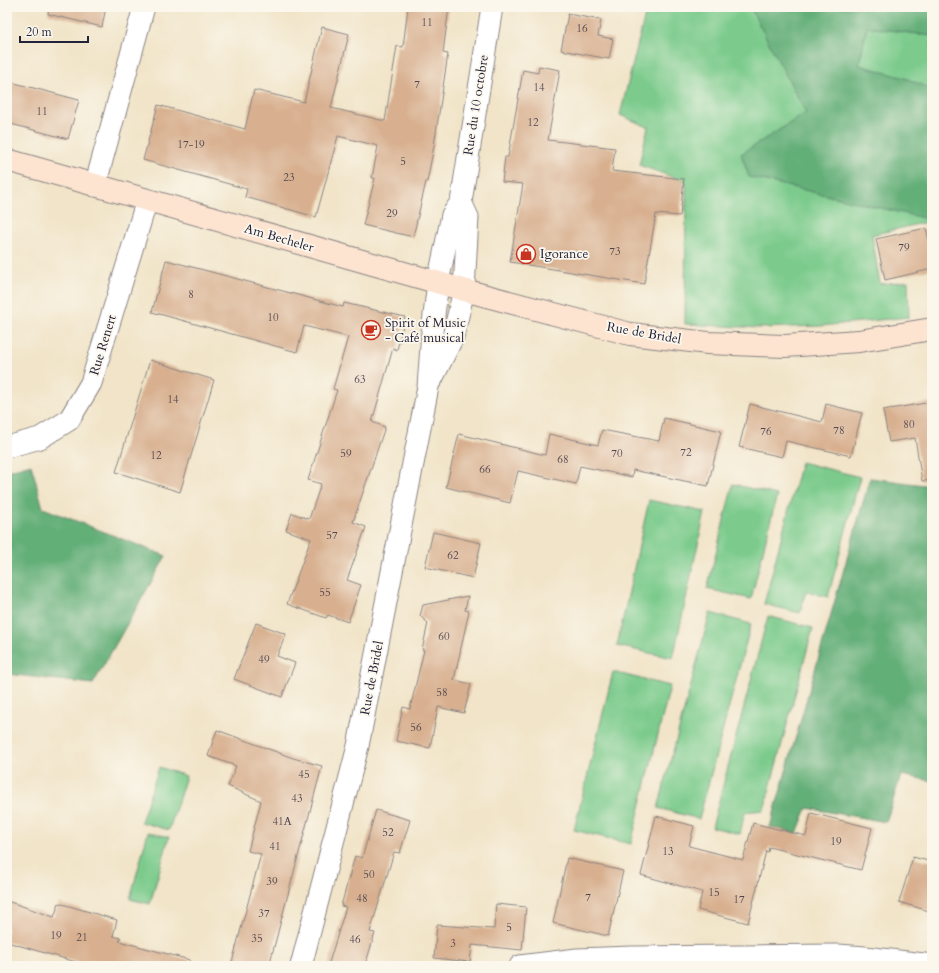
<svg xmlns="http://www.w3.org/2000/svg" width="939" height="973" viewBox="0 0 939 973" font-family="Cardo,serif">
  <style>
    .green { fill: #7bcb8c; stroke: #4e7664 }
    .forest { fill: #64af78; stroke: #43685a }
    .building { fill: #d8b090 }
    .lines { fill: none; stroke-linecap: round; stroke-linejoin: round }
    .street-casing { stroke: #8a8382; stroke-width: 23 }
    .secondary-casing { stroke: #8a8382; stroke-width: 24 }
    .street { stroke: #fff; stroke-width: 21 }
    .secondary { stroke: #fde4d1; stroke-width: 22 }
    .labels { text-anchor: middle; dominant-baseline: central; stroke-width: 3.5; stroke-linejoin: round; paint-order: stroke }
    .number-label { font-size: 11px; fill: #504650 }
    .street-label { font-size: 13px; fill: #22223b; stroke: #fbf7ec }
    .poi-label { font-size: 13px; fill: #22223b; stroke: #fbf7ec; text-anchor: start }
  </style>
  <rect width="100%" height="100%" fill="#fbf7ec"/>
  <filter id="ink" filterUnits="userSpaceOnUse"><feTurbulence type="fractalNoise" baseFrequency=".025" numOctaves="2"/><feDisplacementMap in="SourceGraphic" scale="8" xChannelSelector="R" yChannelSelector="G"/><feConvolveMatrix kernelMatrix="1 2 1 2 8 2 1 2 1" color-interpolation-filters="sRGB"/></filter>
  <filter id="wash" filterUnits="userSpaceOnUse"><feTurbulence type="fractalNoise" baseFrequency=".012" numOctaves="4" result="noise"/><feDisplacementMap in="SourceGraphic" scale="16" xChannelSelector="R" yChannelSelector="G"/><feGaussianBlur stdDeviation="0.9" result="paint"/><feColorMatrix in="noise" values="0 0 0 0 0 0 0 0 0 0 0 0 0 0 0 0 0 1.4 0 .05"/><feComposite in="paint" operator="in"/></filter>
  <g filter="url(#wash)">
    <rect width="100%" height="100%" fill="#f1e4c8"/>
    <g class="green">
      <polygon points="647,7 932,7 932,227 931,221 872,235 880,284 908,281 909,317 821,326 760,328 685,324 686,182 639,165 648,127 620,115"/>
      <polygon points="801,462 860,477 828,597 806,591 800,613 764,604"/>
      <polygon points="733,484 777,495 751,599 707,589"/>
      <polygon points="649,500 705,512 673,658 617,646"/>
      <polygon points="710,613 751,624 699,819 658,808"/>
      <polygon points="768,616 813,628 764,810 745,812 740,834 712,827"/>
      <polygon points="613,672 670,686 631,844 574,830"/>
      <polygon points="159,767 186,776 169,830 141,822"/>
      <polygon points="148,832 169,837 150,904 130,899"/>
    </g>
    <g class="forest">
      <polygon points="750,7 932,7 932,36 867,27 859,65 905,78 932,89 932,220 749,177 741,154 806,113"/>
      <polygon points="31,464 43,508 166,556 93,684 7,674 7,471"/>
      <polygon points="870,478 932,486 932,781 901,775 886,822 807,808 797,833 770,827"/>
    </g>
    <g id="blocks">
      <g class="building">
        <polygon points="49,7 106,7 102,27 48,14"/>
        <polygon points="408,7 449,7 443,53 448,54 434,146 427,182 426,182 413,237 363,225 375,178 372,178 378,146 338,136 316,217 245,197 247,189 143,160 158,105 245,129 254,90 304,102 322,27 349,34 331,108 385,121 397,46 403,47"/>
        <polygon points="568,14 601,20 598,36 613,39 609,59 561,50"/>
        <polygon points="539,66 560,70 548,140 615,148 612,171 684,179 680,216 656,214 644,284 510,262 523,184 502,182 505,157 508,157 523,70 538,73"/>
        <polygon points="7,81 79,100 68,139 7,123"/>
        <polygon points="926,228 932,254 932,269 885,280 876,239"/>
        <polygon points="166,260 343,307 344,303 405,317 397,350 393,348 372,422 385,427 353,522 366,527 347,580 361,585 348,622 328,615 326,618 287,604 311,539 286,530 292,513 309,519 321,484 308,480 337,390 333,389 348,337 304,326 297,352 152,312"/>
        <polygon points="150,360 214,380 180,492 116,472"/>
        <polygon points="932,402 932,480 922,481 915,438 889,442 883,410"/>
        <polygon points="750,404 822,422 826,404 862,413 851,456 786,441 782,457 739,447"/>
        <polygon points="664,418 721,431 708,486 633,470 632,477 580,466 576,484 518,471 510,503 446,487 459,434 545,455 549,434 598,445 602,430 659,441"/>
        <polygon points="433,532 481,543 473,578 425,567"/>
        <polygon points="468,596 465,610 469,611 454,680 471,684 464,713 438,707 430,748 396,741 403,707 410,709 424,650 422,650 428,623 420,616 423,605"/>
        <polygon points="256,623 286,634 277,656 295,663 282,697 234,679"/>
        <polygon points="217,730 293,758 322,766 269,966 231,966 261,854 248,851 261,801 228,786 236,766 208,756"/>
        <polygon points="376,810 410,820 400,853 394,852 370,932 375,933 365,966 328,966 346,907 341,906 355,856 362,858"/>
        <polygon points="811,813 872,828 861,870 769,847 768,852 766,851 748,923 698,910 702,892 641,875 656,816 694,826 689,846 743,860 753,823 806,836"/>
        <polygon points="913,857 932,862 932,912 899,902"/>
        <polygon points="567,858 623,871 608,936 553,923"/>
        <polygon points="7,901 54,917 59,903 117,920 113,936 121,938 119,941 190,960 189,966 90,966 7,942"/>
        <polygon points="496,904 526,907 522,950 472,945 470,962 434,958 437,925 494,929"/>
      </g>
    </g>
  </g>
  <g filter="url(#ink)">
    <use href="#blocks" fill-opacity="0" stroke="#8a8382" stroke-width="1"/>
    <g class="lines">
      <defs>
        <g id="street">
          <polyline points="95,186 144,7"/>
          <polyline points="432,379 453,337 464,290 468,217 461,202"/>
          <polyline points="7,447 40,438 69,420 91,383 147,200"/>
          <polyline points="301,966 358,746 428,387 432,332 438,282 452,215 461,202 492,7"/>
          <polyline points="520,966 577,959 632,957 838,955 865,957 932,965"/>
        </g>
        <polyline id="secondary" points="7,160 464,290 630,334 708,343 785,346 859,341 932,329"/>
      </defs>
      <use href="#street" class="street-casing"/>
      <use href="#secondary" class="secondary-casing"/>
      <use href="#street" class="street"/>
      <use href="#secondary" class="secondary"/>
    </g>
  </g>
  <defs>
    <symbol id="shop-ring" viewBox="-11 -11 22 22"><circle r="9.5" fill="#fbf7ec" stroke="#c8321e" stroke-width="1.5"/><path d="M-5-2.5h2.3a2.7 3.5 0 0 1 5.4 0H5L5.5 6h-11ZM-1.5-2.5h3a1.5 2.3 0 0 0-3 0Z" fill="#c8321e"/></symbol>
    <symbol id="cafe-ring" viewBox="-11 -11 22 22"><circle r="9.5" fill="#fbf7ec" stroke="#c8321e" stroke-width="1.5"/><path d="M-5.5-4.5H6V0H3Q3 3.5 0 3.5H-2.5Q-5.5 3.5-5.5 0ZM3-3.2v2h1.7v-2ZM-6 4.5H4V6H-6Z" fill="#c8321e"/></symbol>
  </defs>
  <g fill-rule="evenodd">
    <use href="#shop-ring" x="515" y="243" width="22" height="22"/>
    <use href="#cafe-ring" x="360" y="319" width="22" height="22"/>
  </g>
  <g class="labels">
    <g class="number-label">
      <text x="427" y="22">11</text>
      <text x="582" y="28">16</text>
      <text x="417" y="84">7</text>
      <text x="539" y="87">14</text>
      <text x="42" y="111">11</text>
      <text x="533" y="122">12</text>
      <text x="191" y="144">17-19</text>
      <text x="403" y="161">5</text>
      <text x="289" y="177">23</text>
      <text x="392" y="213">29</text>
      <text x="904" y="247">79</text>
      <text x="615" y="251">73</text>
      <text x="191" y="294">8</text>
      <text x="273" y="317">10</text>
      <text x="360" y="379">63</text>
      <text x="173" y="399">14</text>
      <text x="909" y="424">80</text>
      <text x="839" y="430">78</text>
      <text x="766" y="431">76</text>
      <text x="686" y="452">72</text>
      <text x="346" y="453">59</text>
      <text x="617" y="453">70</text>
      <text x="156" y="455">12</text>
      <text x="563" y="459">68</text>
      <text x="485" y="469">66</text>
      <text x="332" y="535">57</text>
      <text x="453" y="555">62</text>
      <text x="325" y="592">55</text>
      <text x="444" y="636">60</text>
      <text x="264" y="659">49</text>
      <text x="442" y="692">58</text>
      <text x="416" y="727">56</text>
      <text x="304" y="774">45</text>
      <text x="297" y="798">43</text>
      <text x="282" y="821">41A</text>
      <text x="388" y="832">52</text>
      <text x="836" y="841">19</text>
      <text x="275" y="846">41</text>
      <text x="668" y="851">13</text>
      <text x="369" y="874">50</text>
      <text x="272" y="881">39</text>
      <text x="714" y="892">15</text>
      <text x="588" y="897">7</text>
      <text x="362" y="898">48</text>
      <text x="739" y="899">17</text>
      <text x="264" y="913">37</text>
      <text x="509" y="927">5</text>
      <text x="56" y="935">19</text>
      <text x="82" y="937">21</text>
      <text x="257" y="938">35</text>
      <text x="355" y="939">46</text>
      <text x="453" y="943">3</text>
    </g>
    <g class="street-label">
      <text transform="translate(476 105) rotate(-81)">Rue du 10 octobre</text>
      <text transform="translate(279 238) rotate(16)">Am Becheler</text>
      <text transform="translate(644 333) rotate(10)">Rue de Bridel</text>
      <text transform="translate(103 345) rotate(-73)">Rue Renert</text>
      <text transform="translate(372 678) rotate(-79)">Rue de Bridel</text>
    </g>
    <g class="poi-label">
      <text x="540" y="254">Igorance</text>
      <text x="385" y="323">Spirit of Music<tspan x="385" dy="15">- Café musical</tspan></text>
    </g>
  </g>
  <rect width="939" height="973" fill="none" stroke="#fbf7ec" stroke-width="24"/>
  <path d="M20 36v6h68v-6" fill="none" stroke="#22223b" stroke-width="2"/>
  <text x="26" y="36" font-size="12" fill="#22223b" stroke="#fbf7ec" stroke-width="3" paint-order="stroke">20 m</text>
</svg>
